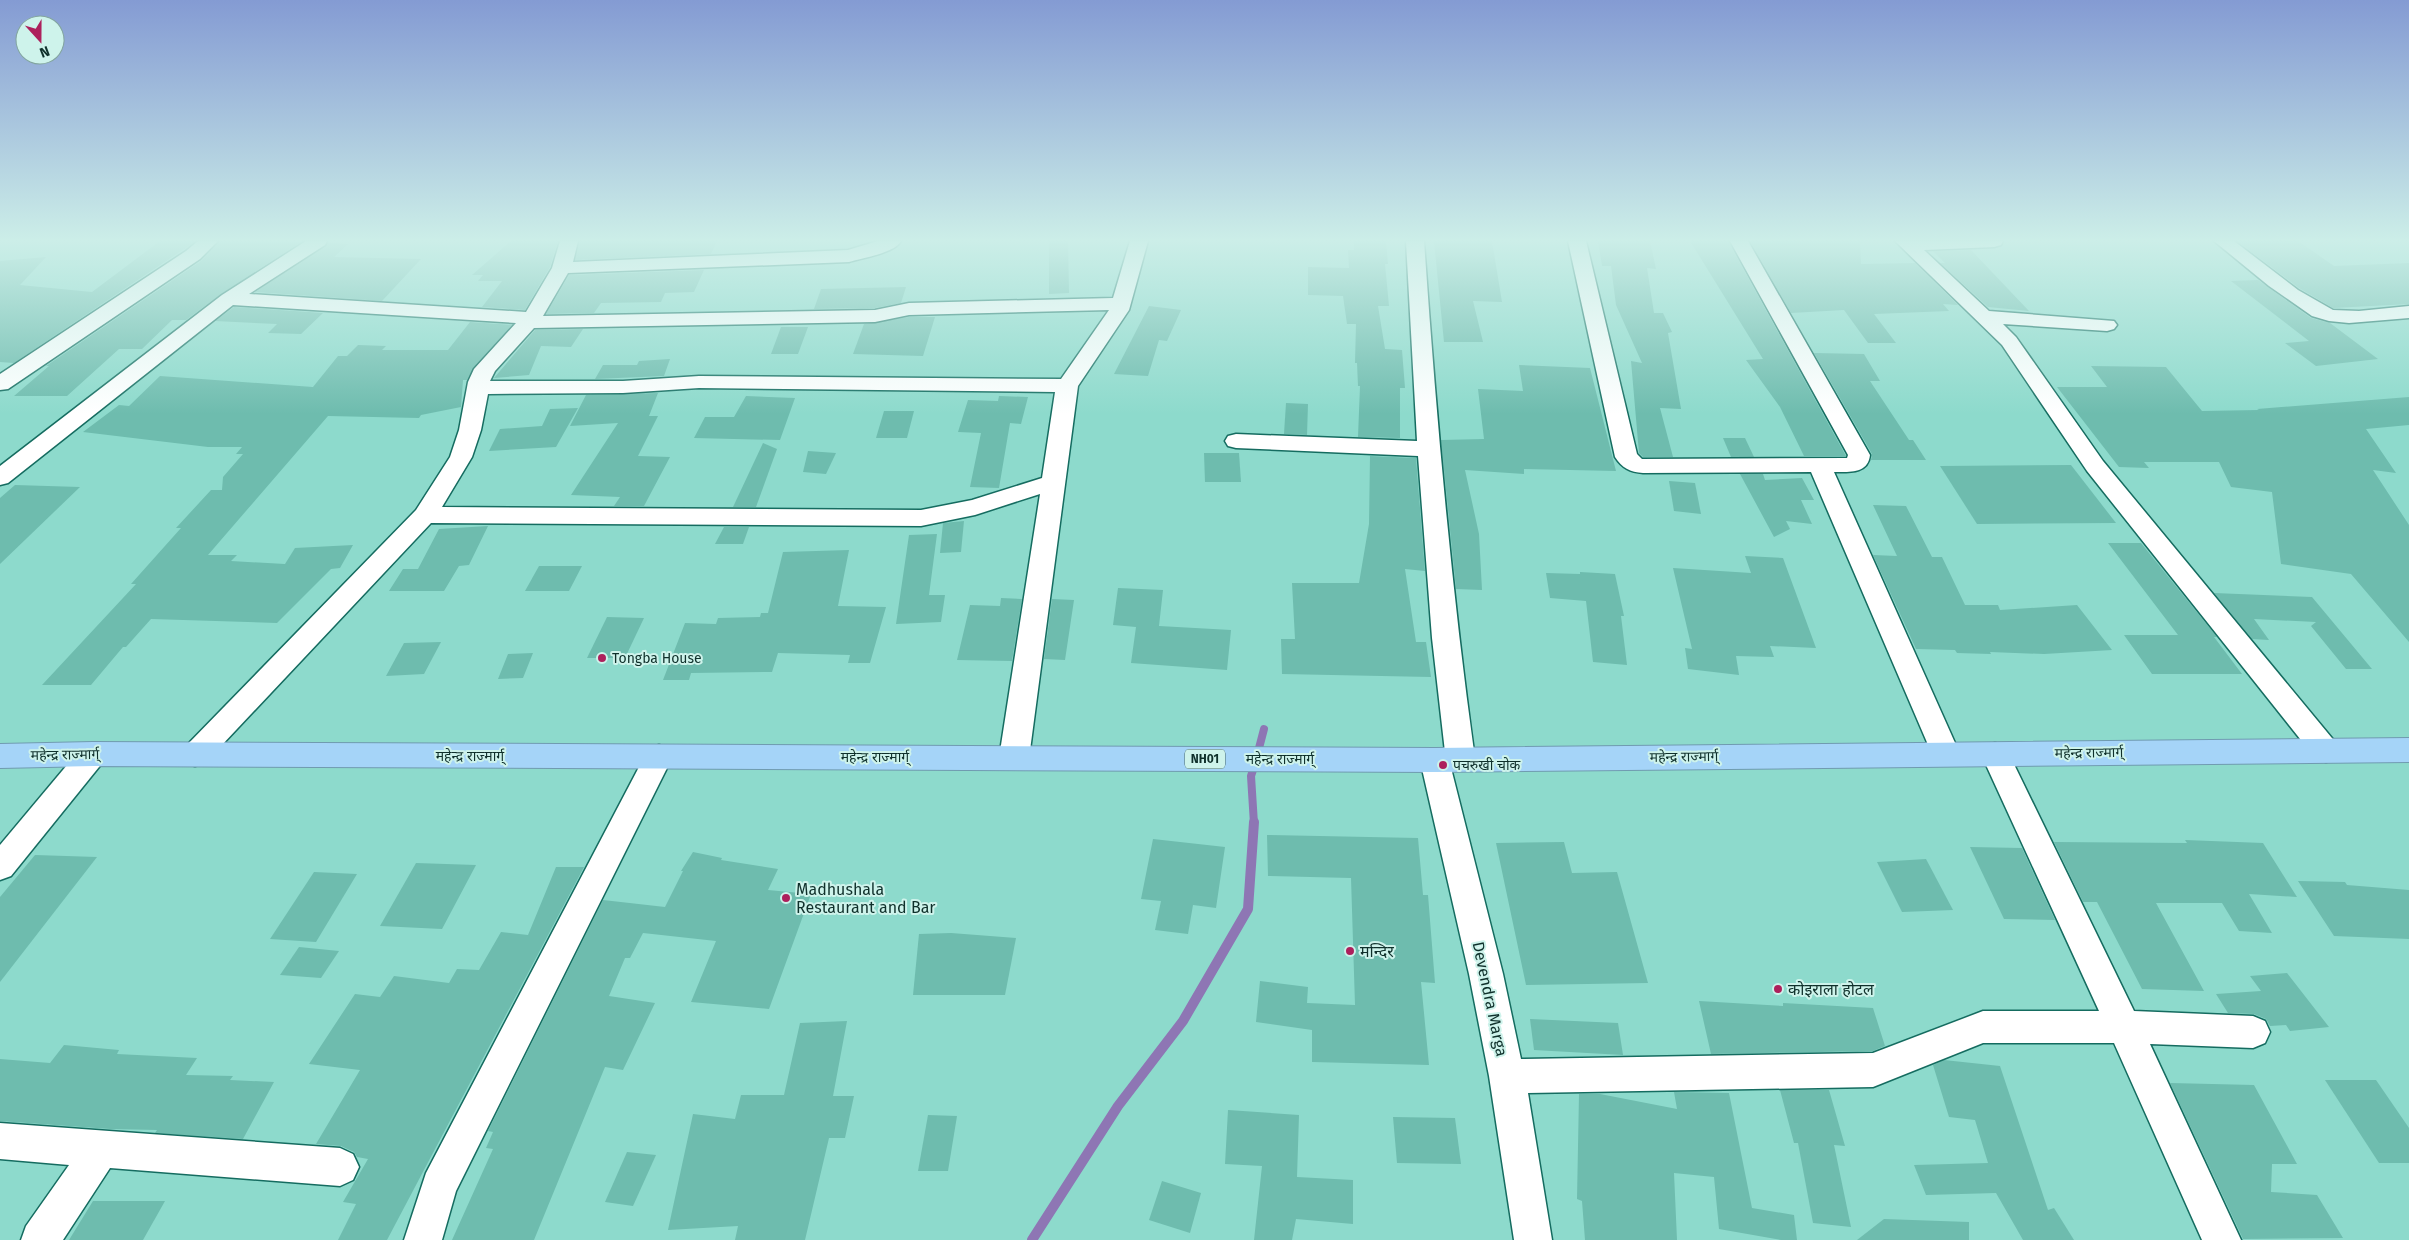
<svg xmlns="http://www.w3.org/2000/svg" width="2409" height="1240" viewBox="0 0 2409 1240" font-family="'Fira Sans','Noto Sans Devanagari',sans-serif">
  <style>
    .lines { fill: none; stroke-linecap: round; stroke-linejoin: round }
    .stream-far1 { stroke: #8e76b4; stroke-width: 8 }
    .stream { stroke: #8e76b4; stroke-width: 10 }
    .building { fill: #6ebcae }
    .street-casing { stroke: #156c60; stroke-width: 3 }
    .highway-casing { stroke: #709bb0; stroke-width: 2 }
    .street { fill: #fff; fill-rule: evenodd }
    .highway { fill: #a5d4f8; fill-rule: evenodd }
    .poi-dot { fill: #ad205c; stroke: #cef3eb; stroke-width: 2 }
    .labels { text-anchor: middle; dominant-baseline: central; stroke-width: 4; stroke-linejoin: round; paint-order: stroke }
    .shield { fill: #cef3eb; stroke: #486a65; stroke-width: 1 }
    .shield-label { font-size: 12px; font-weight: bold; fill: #0f302b }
    .poi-label { font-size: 14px; fill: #0f302b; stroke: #cef3eb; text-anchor: start }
    .street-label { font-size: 14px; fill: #0f302b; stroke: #cef3eb }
    .near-poi-label { font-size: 16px; fill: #0f302b; stroke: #cef3eb; text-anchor: start }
    .near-street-label { font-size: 16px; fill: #0f302b; stroke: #cef3eb }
  </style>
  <rect width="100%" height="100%" fill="#8ddacc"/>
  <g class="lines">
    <g class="stream-far1">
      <polyline points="1258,752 1264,729"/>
      <polyline points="1254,824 1251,776 1255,764"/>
    </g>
    <polyline class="stream" points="1032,1240 1118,1106 1183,1021 1248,909 1254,822"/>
  </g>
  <g class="building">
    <polygon points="160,241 196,241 14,363 0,362 0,261 46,257 20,285 92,292"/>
    <polygon points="220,241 301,242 221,294 186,320 172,320 142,349 119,349 67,396 14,396 49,366 46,366 201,261"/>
    <polygon points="511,241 558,241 550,267 525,310 482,307 502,281 478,281 483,275 472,275"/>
    <polygon points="580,241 717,241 711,254 575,260"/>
    <polygon points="1049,241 1068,241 1069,293 1049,294"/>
    <polygon points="1354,241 1386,241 1388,264 1385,264 1389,306 1378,306 1385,349 1402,350 1405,388 1400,388 1400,438 1358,437 1360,386 1358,386 1357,363 1355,363 1356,324 1347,324 1343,296 1308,295 1308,267 1349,268 1348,250 1354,250"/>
    <polygon points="1434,241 1492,241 1502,302 1473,301 1483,342 1444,342"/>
    <polygon points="1598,241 1650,241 1656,269 1647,268 1654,313 1663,313 1672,332 1668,333 1681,409 1660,408 1673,457 1643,457 1639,453 1631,361 1642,363 1616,305 1611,266 1602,266"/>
    <polygon points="1690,241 1728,241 1846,456 1804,456 1780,407 1746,360 1763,359"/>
    <polygon points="1750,241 1860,241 1861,264 1915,263 1958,305 1943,304 1949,311 1874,314 1896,343 1868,343 1844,310 1791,313"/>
    <polygon points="2237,241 2298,241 2334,266 2409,263 2409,304 2333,308 2299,288"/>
    <polygon points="328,243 348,244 334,257 421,259 382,301 255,292"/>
    <polygon points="1971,250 2029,311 1988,307 1940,263 1945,263 1933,251"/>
    <polygon points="704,270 694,292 665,293 661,302 601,303 594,313 546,314 569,275"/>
    <polygon points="2258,280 2311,318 2330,323 2378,359 2316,366 2285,343 2309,341 2231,281"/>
    <polygon points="906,287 901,303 875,308 814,309 821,289"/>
    <polygon points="1149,306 1181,310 1167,341 1159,340 1148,376 1114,374"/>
    <polygon points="234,307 323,313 301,334 268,333 277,324 215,321"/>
    <polygon points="909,317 935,317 923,356 853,354 864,324"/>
    <polygon points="470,322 512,325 473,368 467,380 463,380 461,407 421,415 419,418 328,416 208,555 237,555 231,561 285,564 295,548 353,545 340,568 331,569 277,623 151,619 126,647 123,647 91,685 42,685 136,584 131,584 181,528 176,528 211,490 222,490 223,477 243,454 236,454 242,447 208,447 83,432 119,405 129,406 160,376 313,387 338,356 347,356 358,345 386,346 382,350 448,350"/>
    <polygon points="781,327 808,327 798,354 771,354"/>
    <polygon points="583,329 571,347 541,346 529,375 494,378 535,330"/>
    <polygon points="1814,353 1864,354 1880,381 1870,381 1909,440 1913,440 1926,460 1871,460 1872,454"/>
    <polygon points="670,359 664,376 595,379 603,365 637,365 639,361"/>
    <polygon points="1519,365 1590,368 1616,471 1524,469 1524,474 1465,470 1479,534 1482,590 1456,589 1441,440 1484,439 1478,389 1523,391"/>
    <polygon points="2091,366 2166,367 2202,411 2259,410 2257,409 2409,397 2409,425 2366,429 2396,473 2373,470 2409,525 2409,642 2351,574 2281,564 2272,492 2231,487 2219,462 2144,462 2149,468 2119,467 2057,387 2107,387"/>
    <polygon points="658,393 649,416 658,416 638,456 670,457 644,506 614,506 620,497 571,495 618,423 570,426 586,395"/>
    <polygon points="746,396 795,398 780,440 694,438 705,417 734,417"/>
    <polygon points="999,396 1028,397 1021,424 1010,423 999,488 970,487 981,433 958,432 968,400 998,401"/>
    <polygon points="1286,403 1308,404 1307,435 1284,434"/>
    <polygon points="578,408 556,447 489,451 500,429 542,426 550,409"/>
    <polygon points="884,411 914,411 907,438 876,438"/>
    <polygon points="1723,438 1745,438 1754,457 1731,457"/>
    <polygon points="763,443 777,449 756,507 733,507"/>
    <polygon points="808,451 836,453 826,474 803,472"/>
    <polygon points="1204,453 1239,453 1241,482 1205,482"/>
    <polygon points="1370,456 1416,458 1425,571 1405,569 1416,642 1426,642 1431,677 1282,674 1281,639 1295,639 1292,583 1359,583 1369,524"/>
    <polygon points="2071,465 2116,523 1977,524 1940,466"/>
    <polygon points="1740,474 1763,474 1765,480 1802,478 1814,500 1801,500 1812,524 1786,521 1790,529 1774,537"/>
    <polygon points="1669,481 1695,483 1701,514 1674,511"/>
    <polygon points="15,485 80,487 0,564 0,498"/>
    <polygon points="1873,505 1906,506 1932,557 1942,557 1965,605 1998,605 2000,610 2077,605 2112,650 2044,654 1990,652 1991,654 1957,653 1955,650 1916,649 1873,555 1897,556"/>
    <polygon points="964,521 961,552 940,553 943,523"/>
    <polygon points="488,526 469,565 459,566 444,591 389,591 403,569 418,569 439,529"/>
    <polygon points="724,527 749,527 743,544 715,544"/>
    <polygon points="937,534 929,595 945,595 941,622 896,624 909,535"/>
    <polygon points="2108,543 2141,543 2217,637 2214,637 2242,674 2152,674 2124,635 2178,635"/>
    <polygon points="849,550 838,606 886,607 870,663 848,663 850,655 778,653 772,672 691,673 689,680 663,680 685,623 716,624 718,618 760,617 761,613 768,613 783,552"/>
    <polygon points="1745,556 1783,558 1816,648 1770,646 1774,657 1736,656 1739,675 1688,669 1685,648 1692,649 1673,568 1751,573"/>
    <polygon points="539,566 582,566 569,591 525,591"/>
    <polygon points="1580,572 1615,574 1624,616 1621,616 1627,665 1593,662 1586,601 1550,598 1546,573 1580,574"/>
    <polygon points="1118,588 1163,590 1159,626 1231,630 1227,670 1131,663 1136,627 1113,625"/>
    <polygon points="2214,593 2312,597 2372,669 2346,669 2311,626 2316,622 2254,619 2269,640 2252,639"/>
    <polygon points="1001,598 1022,599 1012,661 957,660 970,605 1000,606"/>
    <polygon points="1052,599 1074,600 1065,660 1044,659"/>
    <polygon points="607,617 644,618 625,658 587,658"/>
    <polygon points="441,642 424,674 386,676 404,643"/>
    <polygon points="533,653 523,678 498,679 508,654"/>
    <polygon points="1267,835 1418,838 1423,895 1428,895 1435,983 1421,982 1429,1065 1312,1062 1312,1030 1256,1022 1260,981 1308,987 1307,1003 1355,1005 1351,878 1268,876"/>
    <polygon points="1153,839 1225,847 1216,908 1193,905 1188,934 1155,930 1161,901 1141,899"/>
    <polygon points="2185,840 2263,843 2297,897 2249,894 2272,933 2239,931 2222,903 2156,903 2204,991 2142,989 2097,902 2083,902 2054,842 2187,843"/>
    <polygon points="1564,842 1572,873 1617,872 1648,983 1526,985 1496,843"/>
    <polygon points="1970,847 2022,848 2055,920 2004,919"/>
    <polygon points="693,852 722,858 721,860 778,869 768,890 811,894 769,1009 691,1002 716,941 643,933 630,958 625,958 609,996 655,1003 623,1070 605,1067 534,1240 452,1240 493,1149 486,1148 493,1132 488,1131 603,900 665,907 683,871 681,871"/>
    <polygon points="35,855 97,857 0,982 0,897"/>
    <polygon points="1926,859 1953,910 1902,912 1877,862"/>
    <polygon points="416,863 476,865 442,929 380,926"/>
    <polygon points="556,867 584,867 387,1240 338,1240 356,1204 343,1202 368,1159 357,1157 354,1152 341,1146 316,1144 360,1070 309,1064 355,994 380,997 394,976 449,983 457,969 479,970 501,932 528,935"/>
    <polygon points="314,872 357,874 316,942 270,939"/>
    <polygon points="2298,881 2345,882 2347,885 2409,890 2409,939 2334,936"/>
    <polygon points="951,933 1016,938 1005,995 913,995 919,934"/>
    <polygon points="299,947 339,951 321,978 280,975"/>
    <polygon points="2287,973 2329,1027 2290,1031 2286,1025 2270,1026 2266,1019 2254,1014 2228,1013 2216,994 2261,991 2250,976"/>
    <polygon points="1699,1001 1783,1006 1783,1003 1873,1008 1885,1046 1873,1051 1711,1054"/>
    <polygon points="1530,1019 1618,1023 1623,1055 1534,1050"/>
    <polygon points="847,1021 833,1096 854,1096 845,1138 829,1138 805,1240 735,1240 738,1226 668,1230 693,1114 735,1119 741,1095 784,1095 800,1023"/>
    <polygon points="64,1045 119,1050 117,1054 197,1058 186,1075 233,1076 230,1080 274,1082 243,1139 155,1133 157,1130 110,1129 0,1121 0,1059 50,1063"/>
    <polygon points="1944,1060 2000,1066 2048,1210 2054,1208 2074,1240 2023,1240 1996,1193 1926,1195 1914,1165 1988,1163 1975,1120 1949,1117 1933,1065"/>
    <polygon points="2325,1080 2376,1080 2409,1128 2409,1163 2379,1163"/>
    <polygon points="2170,1083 2254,1085 2297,1164 2272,1164 2271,1192 2317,1195 2343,1238 2243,1239"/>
    <polygon points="1780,1090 1829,1090 1845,1146 1834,1145 1851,1227 1813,1223 1798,1143 1794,1143"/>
    <polygon points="1674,1092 1729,1093 1752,1208 1794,1215 1797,1240 1781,1240 1719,1229 1714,1177 1674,1173 1677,1240 1585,1240 1582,1201 1577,1199 1579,1094 1600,1094 1677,1109"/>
    <polygon points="1228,1110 1299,1115 1297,1177 1353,1180 1353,1224 1296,1219 1292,1240 1254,1240 1262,1166 1225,1164"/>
    <polygon points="928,1115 957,1116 948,1171 918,1171"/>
    <polygon points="1393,1117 1455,1118 1461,1164 1397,1163"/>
    <polygon points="627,1152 656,1155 633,1206 605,1202"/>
    <polygon points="1162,1181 1201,1193 1190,1233 1149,1220"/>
    <polygon points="93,1201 165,1201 143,1240 69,1240"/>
    <polygon points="1884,1219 1969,1222 1969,1240 1857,1240"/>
  </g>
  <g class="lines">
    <defs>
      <g id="street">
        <polygon points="198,241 218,241 200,259 8,389 0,390 0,374 186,251"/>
        <path d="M306,241H327L325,245L249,294L526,312L552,268L560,241H578L573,262L848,250L878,241H901C895,253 862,258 849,262L568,273L543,316L875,310L909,303L1113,298L1130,241H1148L1129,310L1078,386L1029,758L1024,766L1014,769L1004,766L999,758L1040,494L975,515L921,526L431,523L205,763L195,766L185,763L181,755L185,747L416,510L450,457L459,430L468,382L474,369L516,323L233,305L8,483L0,485V466L222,295ZM1109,310L1061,379L699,376L623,381H490L495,371L534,328L875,322L909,315ZM699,388L1055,392L1042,478L972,500L921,510L442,507L472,457L481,430L488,394L623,393Z"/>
        <path d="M1406,241H1424C1436,414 1451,587 1475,759L1470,767L1460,770L1451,768L1503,974L1521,1059L1873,1053L1983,1011H2099L1981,754L1985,746L1995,743L2005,746L2009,754L2134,1011L2253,1016L2265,1021L2270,1032L2265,1043L2253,1048L2150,1044L2241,1240H2202L2114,1043H1983L1873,1087L1528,1093L1552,1240H1514L1489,1076L1469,974L1420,760L1425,752L1435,749L1445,752L1432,638L1418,456L1236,448L1228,446L1225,441L1228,436L1236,434L1417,441Z"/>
        <path d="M1568,241H1586L1637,454L1642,459L1847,458L1848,455L1730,241H1748L1870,455C1868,474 1849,472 1834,472L1960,754L1956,762L1946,765L1936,762L1932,754L1811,472L1643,473C1630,472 1622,468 1615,457Z"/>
        <polygon points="1895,241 2003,241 2001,245 1994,247 1924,250 1989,311 2114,321 2117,325 2114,329 2107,331 2003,324 2016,337 2103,461 2336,743 2340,751 2336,759 2326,762 2316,759 2087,471 2002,345"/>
        <polygon points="2214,241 2234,241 2298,290 2333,310 2359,311 2409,306 2409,318 2349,323 2329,321 2312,316 2269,286"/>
        <polygon points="93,743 103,746 107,754 103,762 11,876 0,880 0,845 83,746"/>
        <polygon points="659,745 669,748 673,756 456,1191 442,1240 404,1240 426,1173 649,748"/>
        <polygon points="0,1123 340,1148 353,1154 359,1167 353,1180 340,1186 110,1168 63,1240 21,1240 26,1226 69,1165 0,1159"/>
      </g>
      <polygon id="highway" points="2409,738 2409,762 1435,772 93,766 0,768 0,744 93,742 1435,748"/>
    </defs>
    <use href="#street" class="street-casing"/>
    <use href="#highway" class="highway-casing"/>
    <use href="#street" class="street"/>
    <use href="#highway" class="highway"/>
  </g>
  <linearGradient id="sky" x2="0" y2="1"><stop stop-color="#849bd3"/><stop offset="0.58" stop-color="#cceee8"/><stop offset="1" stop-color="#cceee8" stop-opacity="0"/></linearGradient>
  <rect width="2409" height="414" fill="url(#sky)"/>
  <g class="poi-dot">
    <circle cx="602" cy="658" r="5"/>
    <circle cx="1443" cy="765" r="5"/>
    <circle cx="786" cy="898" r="5"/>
    <circle cx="1350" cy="951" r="5"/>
    <circle cx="1778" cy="989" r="5"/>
  </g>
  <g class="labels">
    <rect class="shield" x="1185" y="749.5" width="40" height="19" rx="4"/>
    <g class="shield-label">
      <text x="1205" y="759">NH01</text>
    </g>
    <g class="poi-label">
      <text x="612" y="658">Tongba House</text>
      <text x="1453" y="765">पचरुखी चोक</text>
    </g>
    <g class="street-label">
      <text transform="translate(2089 753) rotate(-1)">महेन्द्र राज्मार्ग्</text>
      <text transform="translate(65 755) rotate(-1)">महेन्द्र राज्मार्ग्</text>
      <text x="470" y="756">महेन्द्र राज्मार्ग्</text>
      <text x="875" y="757">महेन्द्र राज्मार्ग्</text>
      <text transform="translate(1684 757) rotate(-1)">महेन्द्र राज्मार्ग्</text>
      <text x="1280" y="759">महेन्द्र राज्मार्ग्</text>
    </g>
    <g class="near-poi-label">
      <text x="796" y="889">Madhushala<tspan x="796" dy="18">Restaurant and Bar</tspan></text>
      <text x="1360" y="951">मन्दिर</text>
      <text x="1788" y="989">कोइराला होटल</text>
    </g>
    <g class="near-street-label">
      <text transform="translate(1490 999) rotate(78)">Devendra Marga</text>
    </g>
  </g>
  <g transform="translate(40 40) rotate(159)"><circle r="24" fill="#cef3eb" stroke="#82a59e"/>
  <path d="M0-4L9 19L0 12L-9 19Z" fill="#ad205c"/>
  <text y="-8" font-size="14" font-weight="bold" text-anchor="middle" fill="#0f302b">N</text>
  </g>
</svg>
